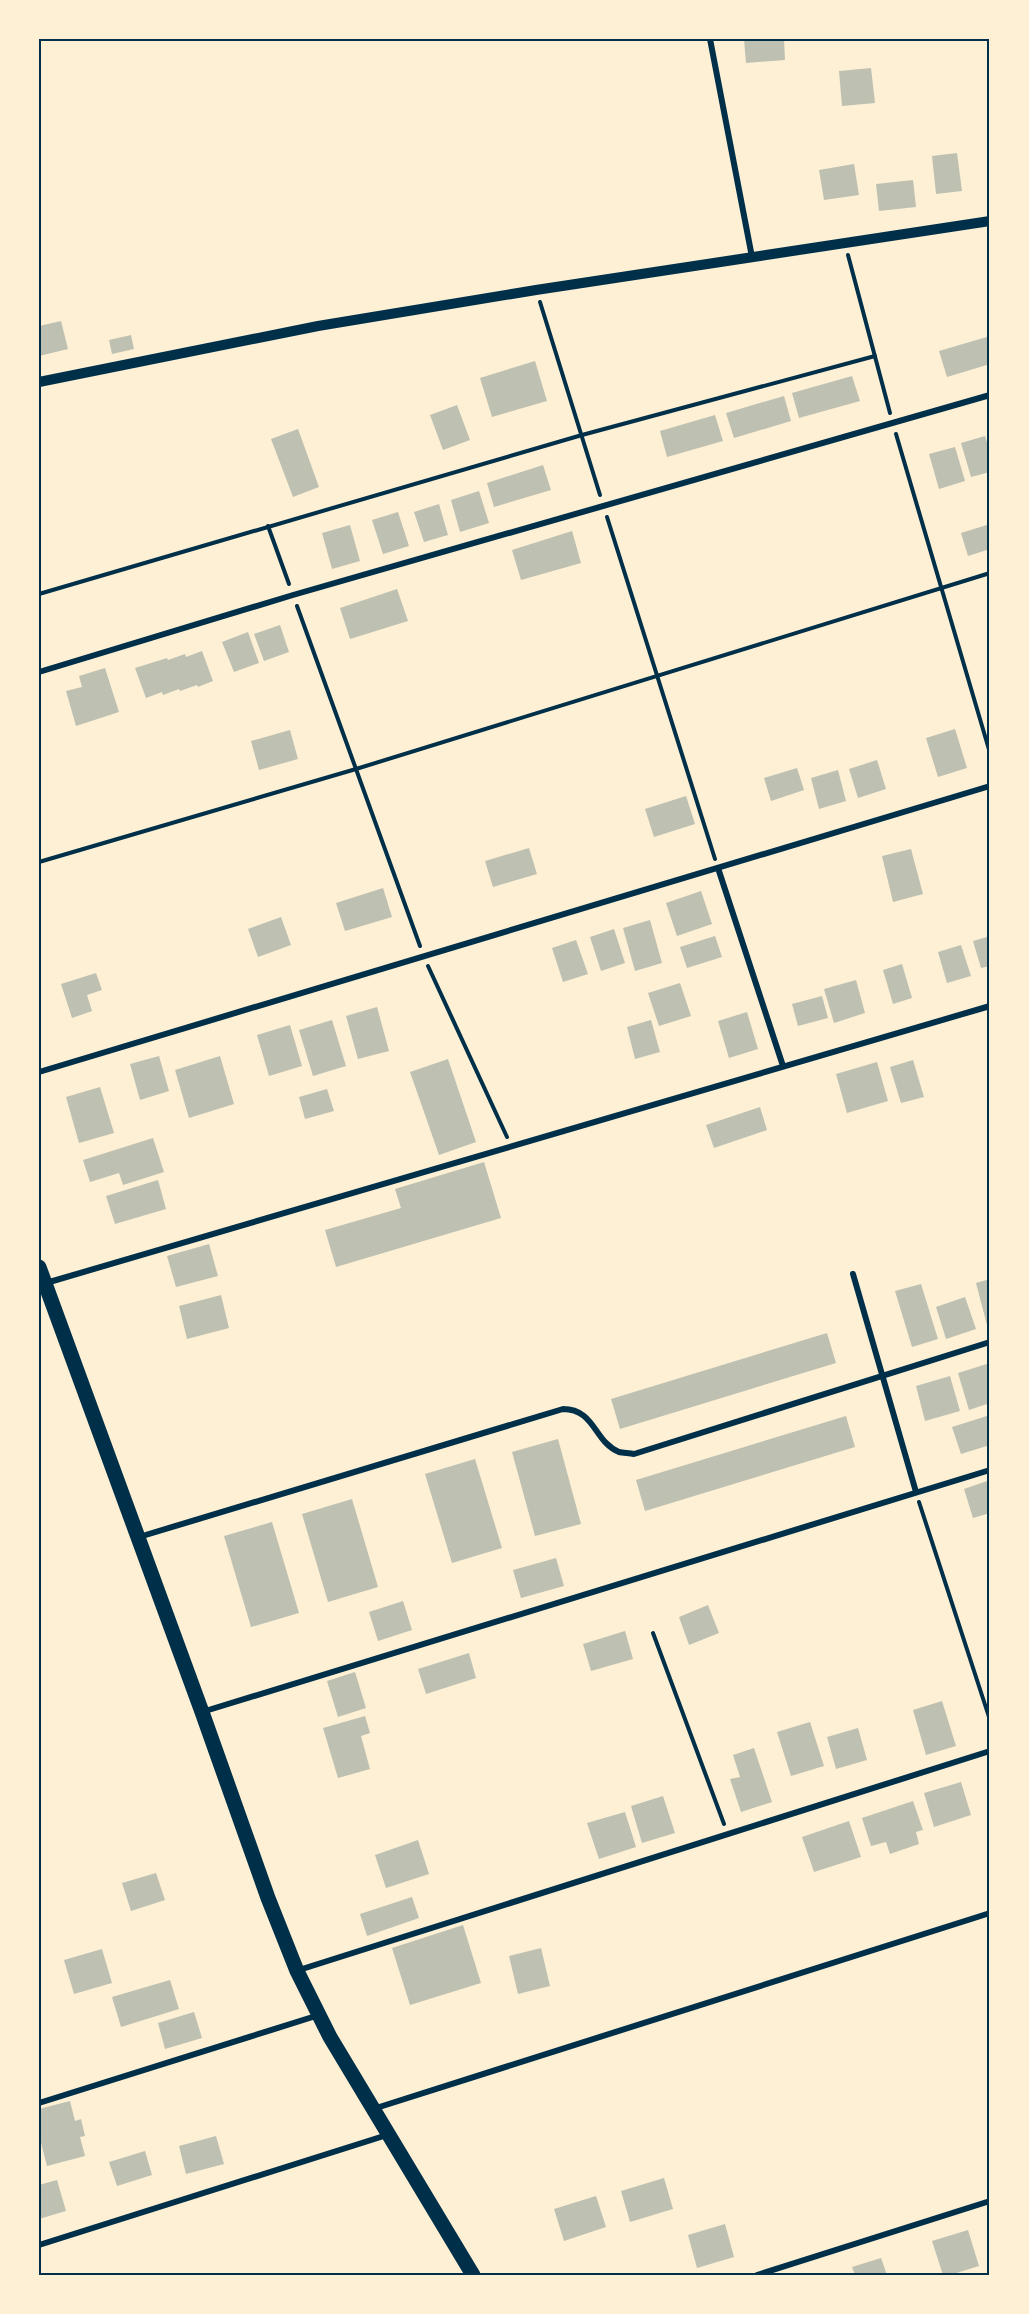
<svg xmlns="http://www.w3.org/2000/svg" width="1029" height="2314" viewBox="0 0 1029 2314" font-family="Inter,sans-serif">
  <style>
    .building { fill: #bec0b2 }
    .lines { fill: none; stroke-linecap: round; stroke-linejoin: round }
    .path { stroke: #003049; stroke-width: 4 }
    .minor { stroke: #003049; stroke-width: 6 }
    .tertiary { stroke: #003049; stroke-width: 10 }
    .primary { stroke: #003049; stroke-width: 15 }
    .neatline { fill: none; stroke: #003049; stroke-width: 2 }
  </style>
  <rect width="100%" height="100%" fill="#fdf0d5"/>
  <g class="building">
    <polygon points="744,39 784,39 785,60 746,63"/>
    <polygon points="871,68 875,103 842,106 839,71"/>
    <polygon points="957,153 962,191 936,194 932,156"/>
    <polygon points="854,164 859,195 824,200 819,170"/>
    <polygon points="913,180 916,207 879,211 876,184"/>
    <polygon points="61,321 68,349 39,356 39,326"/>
    <polygon points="131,335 134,349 112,354 109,340"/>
    <polygon points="990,336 990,364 947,377 939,351"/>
    <polygon points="535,361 547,401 492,417 480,378"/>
    <polygon points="852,376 860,401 799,418 792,393"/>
    <polygon points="784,396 791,421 734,438 726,413"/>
    <polygon points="457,405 470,440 443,450 430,415"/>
    <polygon points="715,415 723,441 667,457 660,431"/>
    <polygon points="298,429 319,487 293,497 271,439"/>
    <polygon points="985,436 990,452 990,472 971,477 961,443"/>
    <polygon points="955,447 965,481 939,489 929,454"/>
    <polygon points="543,465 551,490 494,507 487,483"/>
    <polygon points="479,491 489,523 460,532 451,500"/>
    <polygon points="439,504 448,535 424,542 414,512"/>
    <polygon points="398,512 409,546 383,554 372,520"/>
    <polygon points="990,524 990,549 968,556 961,533"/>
    <polygon points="350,525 360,561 332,569 322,533"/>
    <polygon points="572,531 581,563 521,580 512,550"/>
    <polygon points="397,589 408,621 350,639 340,608"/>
    <polygon points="280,625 289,652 264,661 254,634"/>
    <polygon points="248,632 259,663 234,672 222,642"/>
    <polygon points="202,651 213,681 198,687 197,685 180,691 179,689 163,695 162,692 146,698 135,668 167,658 168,660 185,654 186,657"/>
    <polygon points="105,668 119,712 76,726 66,691 82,687 79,676"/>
    <polygon points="955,729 967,768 938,777 926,738"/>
    <polygon points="290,730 298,759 259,770 251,741"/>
    <polygon points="877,760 886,789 858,798 849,769"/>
    <polygon points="797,768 804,790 771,801 764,778"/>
    <polygon points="838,770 846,801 819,809 811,778"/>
    <polygon points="686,796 695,824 654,837 645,809"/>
    <polygon points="529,848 537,874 493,887 485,861"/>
    <polygon points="911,849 923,894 893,902 882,856"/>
    <polygon points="383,888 392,917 345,931 336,903"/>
    <polygon points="701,891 712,924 677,936 666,903"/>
    <polygon points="281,917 291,945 258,957 248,929"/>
    <polygon points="650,920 662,963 635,971 623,928"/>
    <polygon points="614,929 625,963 601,971 590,937"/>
    <polygon points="715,936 722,957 687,968 680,947"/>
    <polygon points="990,936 990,966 981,968 973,941"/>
    <polygon points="576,940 588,974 563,982 552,948"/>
    <polygon points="961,945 971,976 947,983 938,952"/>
    <polygon points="902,964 912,998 893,1004 883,970"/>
    <polygon points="96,973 102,990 87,995 92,1011 72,1018 61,984"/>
    <polygon points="856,980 865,1013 834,1023 824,989"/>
    <polygon points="680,983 691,1016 659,1026 648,993"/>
    <polygon points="822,996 828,1018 798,1026 792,1004"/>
    <polygon points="377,1007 389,1051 358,1059 346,1016"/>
    <polygon points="747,1012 758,1049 729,1058 718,1021"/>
    <polygon points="332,1020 346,1066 313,1076 299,1030"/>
    <polygon points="651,1020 660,1052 635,1059 627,1027"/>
    <polygon points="290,1025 302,1066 269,1076 257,1035"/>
    <polygon points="159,1056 169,1091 140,1100 130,1064"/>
    <polygon points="220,1056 234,1104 189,1118 175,1070"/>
    <polygon points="448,1059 476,1142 439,1155 410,1072"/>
    <polygon points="913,1060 924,1097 901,1103 890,1067"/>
    <polygon points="877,1062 888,1101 847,1113 836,1074"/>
    <polygon points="100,1087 114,1133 79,1143 66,1097"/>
    <polygon points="327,1089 334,1111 305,1119 299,1097"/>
    <polygon points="760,1107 767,1130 714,1148 706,1125"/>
    <polygon points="153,1138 164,1172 123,1185 119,1173 90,1182 83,1160"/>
    <polygon points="484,1162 501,1218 336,1267 325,1230 401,1208 395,1189"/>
    <polygon points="158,1180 166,1209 115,1224 106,1196"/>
    <polygon points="209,1244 218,1276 176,1287 167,1256"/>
    <polygon points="990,1279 990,1324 987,1325 976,1283"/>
    <polygon points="921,1284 938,1339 912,1347 895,1291"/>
    <polygon points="221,1295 229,1328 187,1339 179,1306"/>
    <polygon points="965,1297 976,1329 946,1339 936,1307"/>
    <polygon points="827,1333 836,1363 620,1429 611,1399"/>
    <polygon points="990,1363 990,1403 969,1410 958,1373"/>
    <polygon points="950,1376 960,1411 925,1421 916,1386"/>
    <polygon points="990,1415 990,1445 961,1454 952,1427"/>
    <polygon points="846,1416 855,1447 645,1511 636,1480"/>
    <polygon points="558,1439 581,1524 535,1536 512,1452"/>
    <polygon points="475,1459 502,1548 452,1563 425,1474"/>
    <polygon points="990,1480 990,1513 973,1518 964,1489"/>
    <polygon points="352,1499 378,1587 328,1602 302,1514"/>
    <polygon points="272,1522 299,1613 251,1627 224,1536"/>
    <polygon points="556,1558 564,1586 521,1598 513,1570"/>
    <polygon points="403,1601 412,1630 378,1641 369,1612"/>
    <polygon points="708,1605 719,1633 689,1645 679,1617"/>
    <polygon points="625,1631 633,1659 591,1671 583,1644"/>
    <polygon points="469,1653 476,1678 426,1694 418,1669"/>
    <polygon points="355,1672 366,1708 338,1717 327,1681"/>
    <polygon points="942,1701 956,1746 926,1755 913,1710"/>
    <polygon points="365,1716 370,1733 361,1736 370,1769 338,1778 323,1728"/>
    <polygon points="810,1722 824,1766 791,1776 777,1732"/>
    <polygon points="858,1728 867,1760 836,1769 827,1737"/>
    <polygon points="754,1748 772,1802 741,1812 730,1779 740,1777 733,1755"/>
    <polygon points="961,1782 971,1815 934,1827 924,1793"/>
    <polygon points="663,1796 675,1833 642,1843 631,1806"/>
    <polygon points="913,1801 923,1830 916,1832 919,1844 890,1854 886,1842 871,1846 862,1818"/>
    <polygon points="625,1812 636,1847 599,1859 587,1823"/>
    <polygon points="849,1821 861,1857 814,1872 802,1837"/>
    <polygon points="418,1840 429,1874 386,1888 375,1855"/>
    <polygon points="156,1873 165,1900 131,1911 122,1883"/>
    <polygon points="412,1897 419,1918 367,1936 360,1914"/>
    <polygon points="463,1925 481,1983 410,2005 392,1948"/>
    <polygon points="541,1948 550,1986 518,1994 509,1956"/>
    <polygon points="102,1949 112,1983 74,1994 64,1960"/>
    <polygon points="170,1980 179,2009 121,2027 112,1997"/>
    <polygon points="194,2012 202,2038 165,2049 158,2023"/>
    <polygon points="70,2101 75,2121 81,2119 85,2136 80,2137 85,2156 47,2166 41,2143 39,2143 39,2109"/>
    <polygon points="216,2136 224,2164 186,2174 179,2146"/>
    <polygon points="145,2151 152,2175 117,2186 109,2162"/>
    <polygon points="664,2178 673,2209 630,2222 621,2191"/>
    <polygon points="57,2180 66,2211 39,2219 39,2185"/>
    <polygon points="596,2196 606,2227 564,2241 554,2209"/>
    <polygon points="725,2224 734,2257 697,2268 688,2235"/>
    <polygon points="968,2230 979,2266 950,2275 943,2275 932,2241"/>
    <polygon points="881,2258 887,2275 855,2275 852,2267"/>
  </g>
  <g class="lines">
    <g class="path">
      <polyline points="848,255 890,413"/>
      <polyline points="540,302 600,495"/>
      <polyline points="896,434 990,753"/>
      <polyline points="607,517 715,859"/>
      <polyline points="268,526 289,584"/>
      <polyline points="39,594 582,435 875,356"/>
      <polyline points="297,606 420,946"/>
      <polyline points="39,862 356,769 990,573"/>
      <polyline points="428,966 507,1137"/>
      <polyline points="919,1502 990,1720"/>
      <polyline points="653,1633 724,1824"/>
    </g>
    <g class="minor">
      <polyline points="710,39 752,257"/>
      <polyline points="39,672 293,595 990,395"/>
      <polyline points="718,868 783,1066"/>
      <polyline points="39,1072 990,786"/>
      <polyline points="853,1274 916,1492"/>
      <polyline points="46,1283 990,1006"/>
      <path d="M139,1537L563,1409C595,1409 594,1442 619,1452C623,1453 629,1453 634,1454L990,1342"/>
      <polyline points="202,1712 990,1470"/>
      <polyline points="299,1970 990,1751"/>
      <polyline points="39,2103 319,2015"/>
      <polyline points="373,2109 990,1913"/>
      <polyline points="39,2245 387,2135"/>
      <polyline points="757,2275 990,2201"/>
    </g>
    <polyline class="tertiary" points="39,382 318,326 536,290 990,221"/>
    <polyline class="primary" points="39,1267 202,1712 268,1898 297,1971 330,2037 473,2275"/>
  </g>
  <rect width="1029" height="2314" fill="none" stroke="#fdf0d5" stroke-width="81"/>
  <rect x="40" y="40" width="948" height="2234" class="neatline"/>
</svg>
